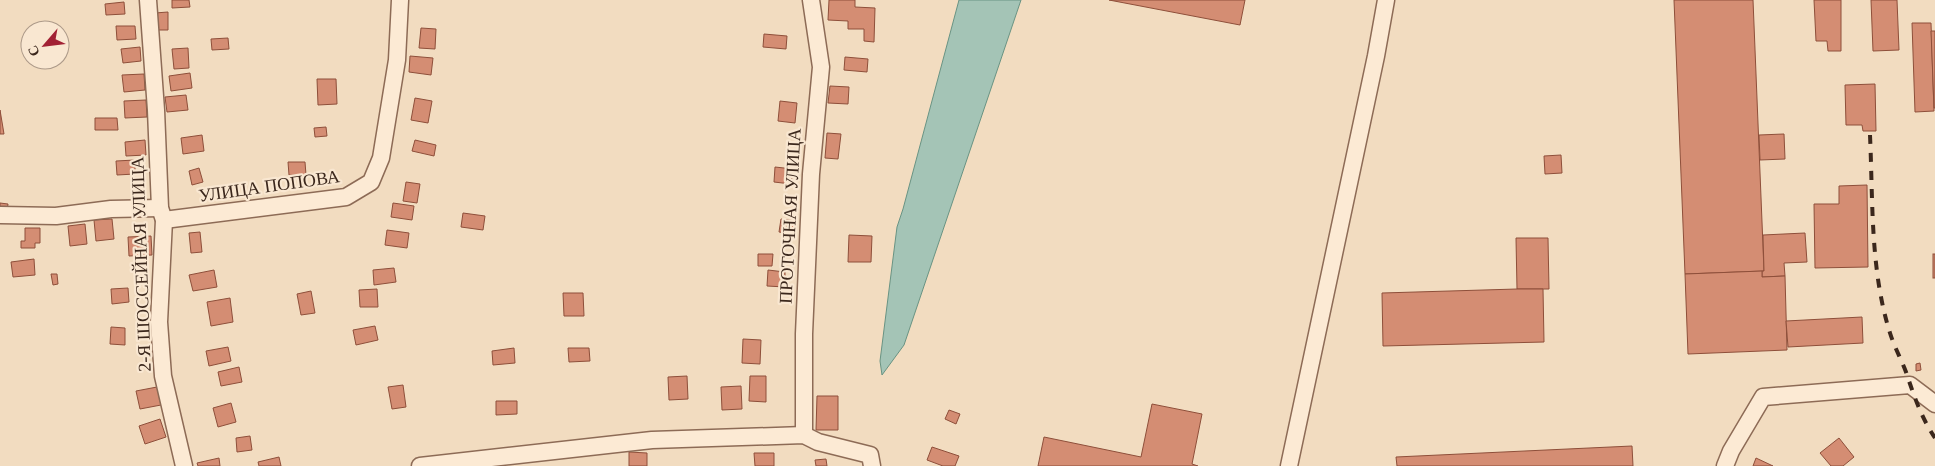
<svg xmlns="http://www.w3.org/2000/svg" width="1935" height="466" viewBox="0 0 1935 466" font-family="Georgia,serif">
  <style>
    .water { fill: #a4c4b6; stroke: #699383 }
    .building { fill: #d48d73; stroke: #8e4f3a }
    .lines { fill: none; stroke-linecap: round; stroke-linejoin: round }
    .street-casing { stroke: #8d6b56; stroke-width: 19 }
    .street { stroke: #fcead4; stroke-width: 16 }
    .rail { stroke: #3b271c; stroke-width: 4; stroke-dasharray: 9 9; stroke-linecap: butt }
    .labels { text-anchor: middle; dominant-baseline: central; stroke-width: 4.5; stroke-linejoin: round; paint-order: stroke }
    .street-label { font-size: 18px; fill: #3b271c; stroke: #f9e7d1 }
  </style>
  <rect width="100%" height="100%" fill="#f2dcc0"/>
  <polygon class="water" points="959,0 1021,0 904,345 882,375 880,361 897,227 903,209"/>
  <g class="building">
    <polygon points="172,0 189,0 190,7 172,8"/>
    <polygon points="829,0 855,0 855,7 875,8 874,42 864,41 864,29 848,29 848,21 828,20"/>
    <polygon points="1109,0 1245,0 1240,25"/>
    <polygon points="1674,0 1753,0 1764,271 1685,274"/>
    <polygon points="1814,0 1841,0 1841,51 1828,51 1827,41 1816,41"/>
    <polygon points="1871,0 1897,0 1899,50 1873,51"/>
    <polygon points="124,2 125,14 106,15 105,4"/>
    <polygon points="168,12 168,30 156,30 155,13"/>
    <polygon points="1912,23 1931,23 1934,111 1915,112"/>
    <polygon points="116,26 135,26 136,39 117,40"/>
    <polygon points="421,28 436,29 435,49 419,48"/>
    <polygon points="1931,31 1935,31 1935,108 1934,108"/>
    <polygon points="764,34 787,36 786,49 763,47"/>
    <polygon points="228,38 229,49 212,50 211,39"/>
    <polygon points="140,47 141,61 123,63 121,49"/>
    <polygon points="188,48 189,68 174,69 172,49"/>
    <polygon points="410,56 433,58 431,75 409,72"/>
    <polygon points="845,57 868,59 867,72 844,70"/>
    <polygon points="190,73 192,88 171,91 169,76"/>
    <polygon points="144,74 145,90 124,92 122,75"/>
    <polygon points="317,79 336,79 337,104 318,105"/>
    <polygon points="1875,84 1876,131 1863,131 1862,125 1846,125 1845,85"/>
    <polygon points="830,86 849,87 848,104 828,103"/>
    <polygon points="186,95 188,110 167,112 165,97"/>
    <polygon points="415,98 432,101 428,123 411,120"/>
    <polygon points="146,100 147,117 125,118 124,101"/>
    <polygon points="780,101 797,103 795,123 778,121"/>
    <polygon points="0,110 4,134 0,134"/>
    <polygon points="95,118 117,118 118,130 95,130"/>
    <polygon points="326,127 327,136 315,137 314,128"/>
    <polygon points="827,133 841,134 838,159 825,158"/>
    <polygon points="1784,134 1785,159 1760,160 1759,135"/>
    <polygon points="202,135 204,151 183,154 181,138"/>
    <polygon points="145,140 146,155 126,156 125,142"/>
    <polygon points="415,140 436,145 434,156 412,151"/>
    <polygon points="1561,155 1562,173 1545,174 1544,156"/>
    <polygon points="135,160 135,174 117,175 116,161"/>
    <polygon points="288,162 305,162 306,175 289,175"/>
    <polygon points="775,167 793,169 791,184 774,182"/>
    <polygon points="199,168 203,182 192,185 189,171"/>
    <polygon points="406,182 420,184 417,203 403,201"/>
    <polygon points="1867,185 1868,267 1815,268 1814,204 1839,204 1839,186"/>
    <polygon points="0,203 8,204 7,212 0,211"/>
    <polygon points="393,203 414,206 412,220 391,217"/>
    <polygon points="463,213 485,216 483,230 461,227"/>
    <polygon points="112,219 114,239 96,241 94,220"/>
    <polygon points="781,219 796,221 794,234 779,232"/>
    <polygon points="85,224 87,244 70,246 68,226"/>
    <polygon points="25,228 40,228 40,243 35,243 35,248 21,248 21,241 25,241"/>
    <polygon points="387,230 409,233 407,248 385,245"/>
    <polygon points="200,232 202,252 191,253 189,233"/>
    <polygon points="1805,233 1807,262 1784,263 1785,276 1762,277 1762,271 1764,271 1763,235"/>
    <polygon points="849,235 872,236 871,262 848,262"/>
    <polygon points="151,236 152,255 129,256 128,237"/>
    <polygon points="1516,238 1548,238 1549,289 1517,289"/>
    <polygon points="758,254 773,254 772,266 758,266"/>
    <rect x="1933" y="254" width="2" height="24"/>
    <polygon points="34,259 35,275 13,277 11,262"/>
    <polygon points="394,268 396,282 374,285 373,270"/>
    <polygon points="214,270 217,287 193,291 189,275"/>
    <polygon points="768,270 785,272 785,287 767,286"/>
    <polygon points="1762,271 1762,277 1785,276 1787,350 1688,354 1685,274"/>
    <polygon points="51,274 57,274 58,284 53,285"/>
    <polygon points="128,288 129,302 112,304 111,289"/>
    <polygon points="377,289 378,307 360,307 359,290"/>
    <polygon points="1517,289 1543,289 1544,342 1383,346 1382,293"/>
    <polygon points="311,291 315,313 301,315 297,294"/>
    <polygon points="563,293 583,293 584,316 564,316"/>
    <polygon points="230,298 233,322 211,326 207,302"/>
    <polygon points="1862,317 1863,343 1788,347 1786,321"/>
    <polygon points="375,326 378,340 356,345 353,330"/>
    <polygon points="111,327 125,328 125,345 110,344"/>
    <polygon points="743,339 761,340 760,364 742,363"/>
    <polygon points="228,347 231,361 209,366 206,351"/>
    <polygon points="514,348 515,363 493,365 492,351"/>
    <polygon points="568,348 589,348 590,361 569,362"/>
    <polygon points="1920,363 1921,370 1916,371 1916,364"/>
    <polygon points="239,367 242,382 221,386 218,372"/>
    <polygon points="687,376 688,399 669,400 668,377"/>
    <polygon points="750,376 766,376 766,402 749,401"/>
    <polygon points="403,385 406,407 392,409 388,387"/>
    <polygon points="741,386 742,409 722,410 721,387"/>
    <polygon points="157,387 161,405 140,409 136,391"/>
    <polygon points="817,396 838,396 838,430 816,430"/>
    <polygon points="496,401 517,401 517,414 496,415"/>
    <polygon points="231,403 236,422 218,427 213,408"/>
    <polygon points="1152,404 1202,414 1192,464 1198,466 1038,466 1044,437 1141,457"/>
    <polygon points="949,410 960,414 956,424 945,419"/>
    <polygon points="160,419 166,437 145,444 139,426"/>
    <polygon points="250,436 252,450 237,452 236,438"/>
    <polygon points="1839,438 1854,457 1843,466 1831,466 1820,453"/>
    <polygon points="1632,446 1633,466 1397,466 1396,457"/>
    <polygon points="932,447 959,456 955,466 943,466 927,460"/>
    <polygon points="629,452 647,453 647,466 629,466"/>
    <polygon points="754,453 774,453 774,466 755,466"/>
    <polygon points="279,457 281,466 259,466 258,462"/>
    <polygon points="219,458 220,466 198,466 197,463"/>
    <polygon points="1756,458 1773,466 1753,466"/>
    <polygon points="826,459 827,466 816,466 815,460"/>
  </g>
  <g class="lines">
    <defs>
      <g id="street">
        <polyline points="148,0 156,110 160,208 164,220 159,322 163,376 184,466"/>
        <polyline points="0,215 56,216 111,209 160,208"/>
        <polyline points="164,220 346,197 371,182 381,158 397,60 400,0"/>
        <polyline points="804,435 804,334 811,174 821,67 811,0"/>
        <polyline points="420,466 652,440 804,435 818,442 870,455 872,466"/>
        <polyline points="1289,466 1376,56 1386,0"/>
        <polyline points="1725,466 1731,451 1763,397 1910,385 1935,404"/>
      </g>
    </defs>
    <use href="#street" class="street-casing"/>
    <use href="#street" class="street"/>
    <path class="rail" d="M1870,135C1873,201 1870,270 1890,333C1894,346 1901,359 1906,372C1914,396 1921,417 1935,438"/>
  </g>
  <g class="labels">
    <g class="street-label">
      <text transform="translate(269 186) rotate(-8)">УЛИЦА ПОПОВА</text>
      <text transform="translate(790 216) rotate(-87)">ПРОТОЧНАЯ УЛИЦА</text>
      <text transform="translate(141 264) rotate(-92)">2-Я ШОССЕЙНАЯ УЛИЦА</text>
    </g>
  </g>
  <g transform="translate(45 45) rotate(242)"><circle r="24" fill="#f9e7d1" stroke="#ad9a89"/>
  <path d="M0-4L9 19L0 12L-9 19Z" fill="#a22134"/>
  <text y="-8" font-size="14" font-weight="bold" text-anchor="middle" fill="#3b271c">С</text>
  </g>
</svg>
